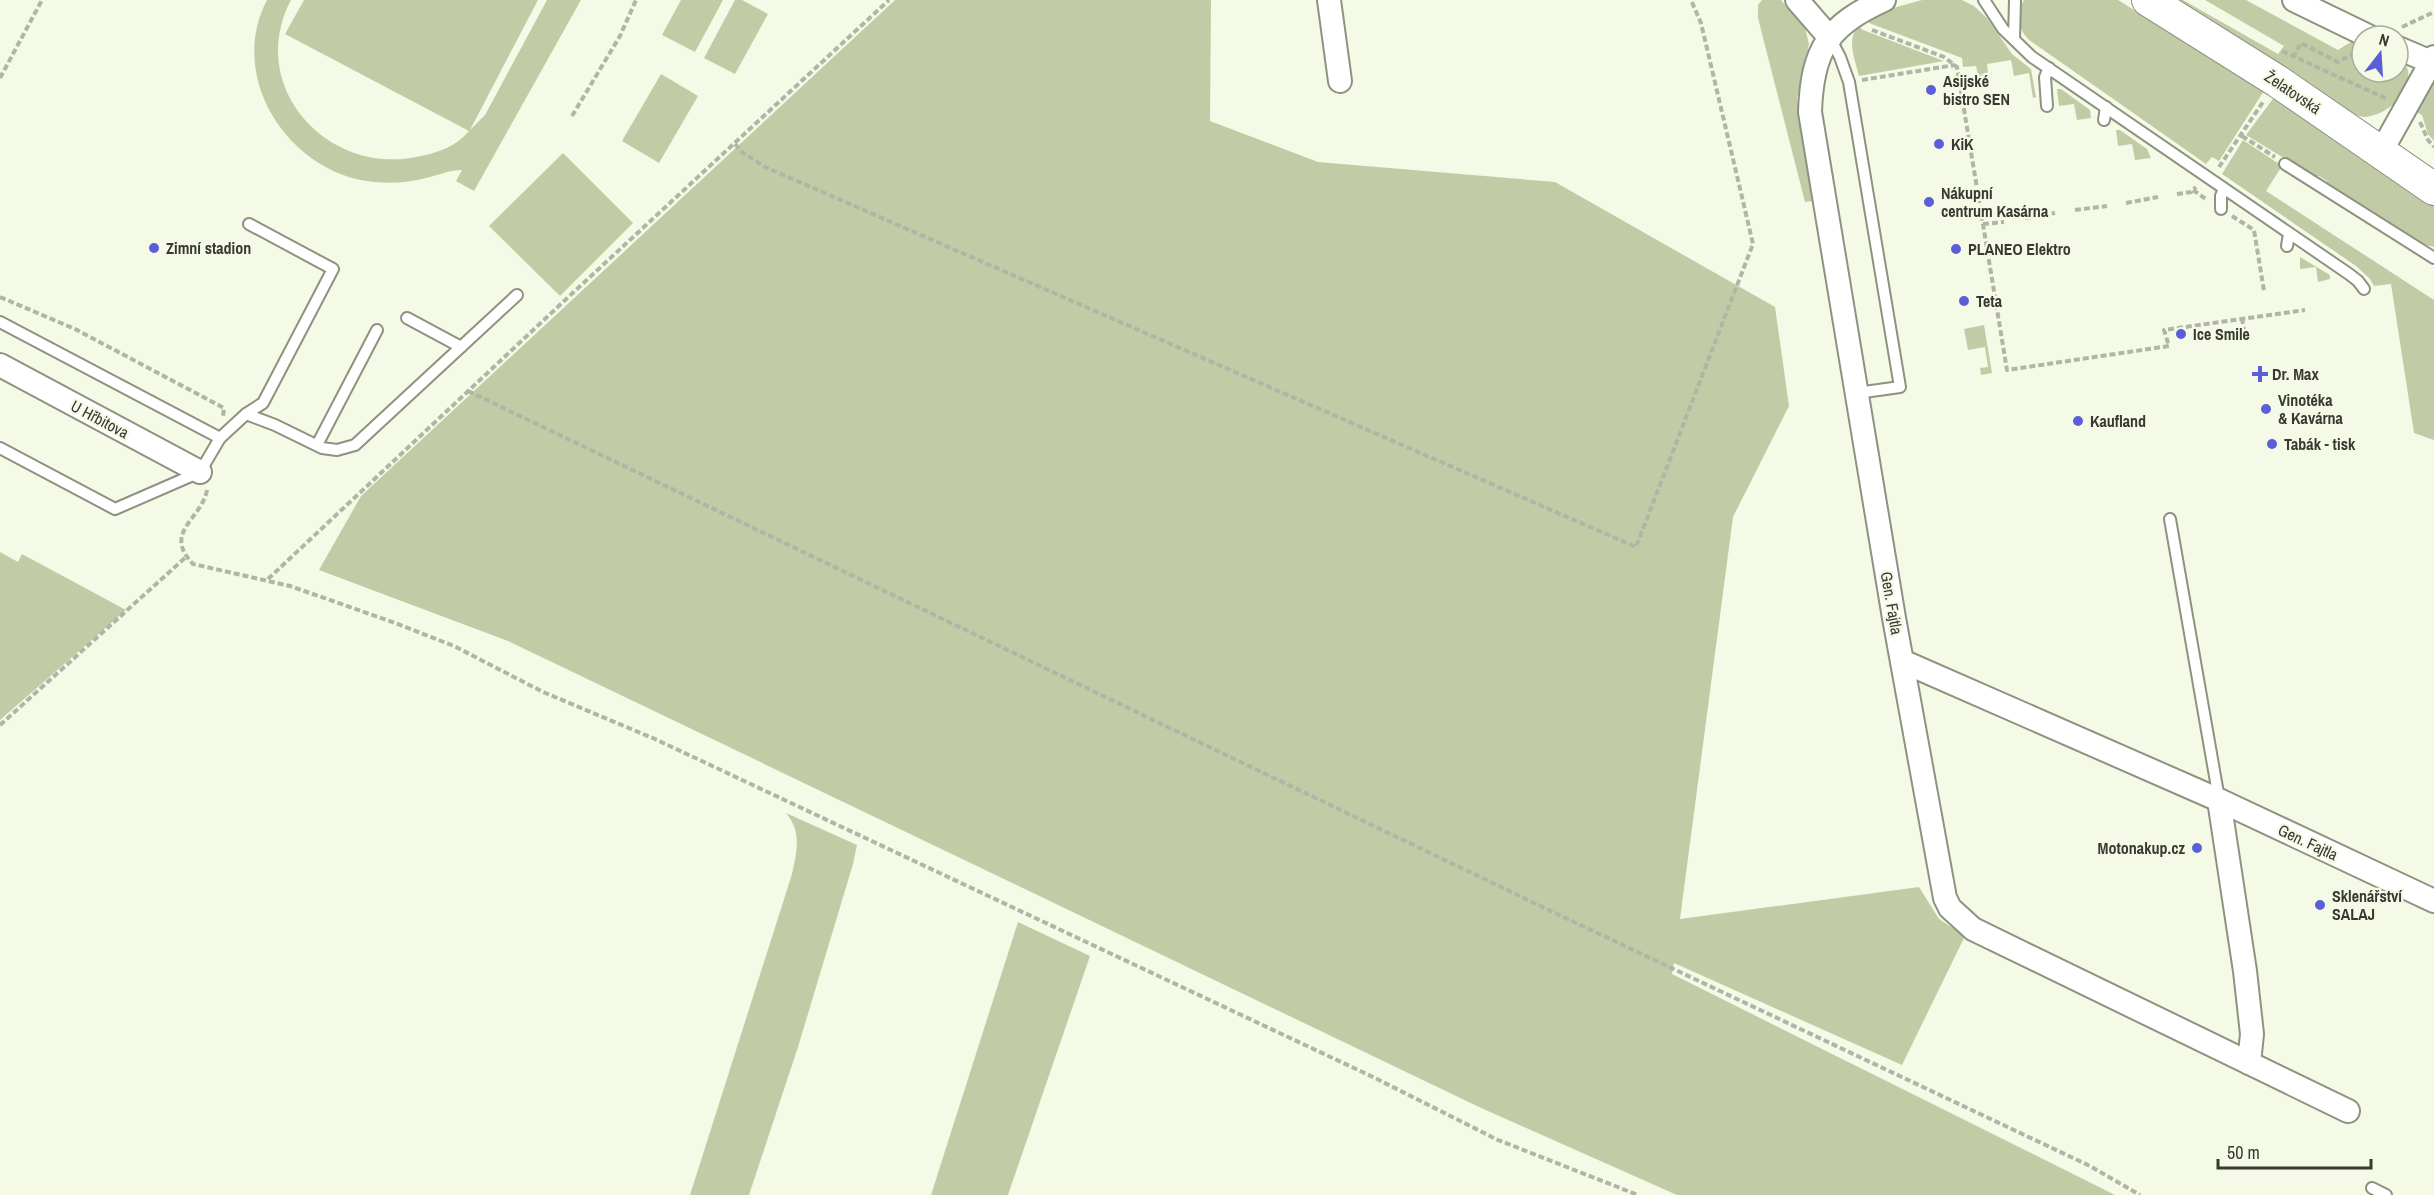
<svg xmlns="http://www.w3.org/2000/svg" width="2434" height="1195" viewBox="0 0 2434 1195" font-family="'Archivo Narrow',sans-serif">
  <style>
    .green { fill: #c1cca6 }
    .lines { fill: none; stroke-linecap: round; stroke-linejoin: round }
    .lane-casing { stroke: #8d9380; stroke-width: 14 }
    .street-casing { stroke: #8d9380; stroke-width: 26 }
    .secondary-casing { stroke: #8d9380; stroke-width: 34 }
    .path { stroke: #b0b5a5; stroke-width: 4; stroke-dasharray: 6 3; stroke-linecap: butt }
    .lane { stroke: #fff; stroke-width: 10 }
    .street { stroke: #fff; stroke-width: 22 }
    .secondary { stroke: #fff; stroke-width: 32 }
    .poi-dot { fill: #5b5fd7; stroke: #f4fae5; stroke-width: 2 }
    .labels { text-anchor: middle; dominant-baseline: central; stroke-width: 4.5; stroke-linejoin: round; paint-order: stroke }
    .poi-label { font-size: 16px; font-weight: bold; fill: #383a32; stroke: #f4fae5; text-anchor: start }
    .street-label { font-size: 16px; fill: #383a32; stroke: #f4fae5 }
  </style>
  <rect width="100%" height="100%" fill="#f4fae5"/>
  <g class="green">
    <path d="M267,0H291C245,87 329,178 421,156C440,152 456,146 469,131L285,34L304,0H538L470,130L485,115L547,0H581L474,191L456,181L462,170C449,170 439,175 426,178C408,183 385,184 367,181C287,169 227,76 267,0Z"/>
    <polygon points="681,0 723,0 695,52 662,35"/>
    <polygon points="735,0 742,0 768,14 735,74 704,58"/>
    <polygon points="895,0 1211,0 1210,121 1318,162 1555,182 1775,307 1789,406 1733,517 1680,919 1919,887 1939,919 1965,936 1902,1065 1674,963 1672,974 2115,1195 1677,1195 1479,1107 508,641 319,570 361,496"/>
    <polygon points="1762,0 1781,0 1805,28 1809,44 1797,98 1812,201 1805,202 1758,18 1758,5"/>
    <polygon points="1922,0 1962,0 1974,6 1987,18 2012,54 2031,69 2036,97 2033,98 2029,73 2014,76 2011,60 1987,64 1988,73 1978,75 1976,66 1963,67 1962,58 1869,23 1867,20 1893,8"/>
    <path d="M2024,0H2118L2264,91L2219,161L2212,157L2206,164L2029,40C2018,29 2015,14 2024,0Z"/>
    <path d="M2175,0H2183L2278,54L2284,46L2205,0H2246L2338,50L2354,40L2362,43V72H2398V55C2426,79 2393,115 2365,117C2358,117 2349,112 2342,110Z"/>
    <path d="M1859,27L1863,30L1944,61L1859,76C1856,62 1845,37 1859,27Z"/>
    <polygon points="661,74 698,96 659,163 622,141"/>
    <polygon points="2434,80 2434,141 2428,134 2422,115 2415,111"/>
    <polygon points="2057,89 2061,89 2090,110 2091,118 2077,120 2074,104 2059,106"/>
    <polygon points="2275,96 2434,205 2434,247 2422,244 2326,185 2327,181 2319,176 2315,177 2246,135"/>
    <polygon points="2116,130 2120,130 2147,149 2151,158 2135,160 2132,144 2118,146"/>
    <polygon points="2243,140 2282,166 2266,191 2434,300 2434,440 2414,433 2391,284 2374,286 2370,279 2356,266 2222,174"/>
    <polygon points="563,153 633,223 560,296 489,226"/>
    <polygon points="2300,257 2330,275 2330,279 2318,282 2316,267 2300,269"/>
    <polygon points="1984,325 1992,373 1981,375 1980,368 1988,367 1985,347 1968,350 1964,329"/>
    <polygon points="0,552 18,562 22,554 126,610 0,720"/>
    <path d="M786,813L857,845L853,864L798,1047L749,1195H690L792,874C797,851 802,832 786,813Z"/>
    <polygon points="1018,922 1090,956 1008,1195 931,1195"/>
  </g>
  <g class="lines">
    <defs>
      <g id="lane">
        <polyline points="1984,0 2003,29 2032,57 2349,274 2358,281 2364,289"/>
        <polyline points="1830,38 1840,57 1849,82 1900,387 1857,393"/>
        <polyline points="2014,39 2015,0"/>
        <polyline points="2047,106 2045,77 2049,68"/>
        <polyline points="2104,120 2106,107"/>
        <polyline points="2285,164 2434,258"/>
        <polyline points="2221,209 2221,196 2224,189"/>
        <polyline points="2287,246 2289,234"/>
        <polyline points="407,318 461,347"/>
        <polyline points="0,322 220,438 200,472 115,509 0,448"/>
        <polyline points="246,414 263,403 333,269 249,224"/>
        <polyline points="220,438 246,414 275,425 322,448 337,450 355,445 517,295"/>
        <polyline points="317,445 377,330"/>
        <polyline points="2170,519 2219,799"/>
        <polyline points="2372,1188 2386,1195"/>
      </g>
      <g id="street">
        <polyline points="1329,0 1340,81"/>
        <polyline points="1797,0 1830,38"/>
        <path d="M1884,0C1828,25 1812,50 1810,112L1894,618L1945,898L1950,908L1973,929L2348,1111"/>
        <polyline points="2294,0 2368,36"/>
        <polyline points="2398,48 2431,62"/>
        <polyline points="2381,152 2434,57"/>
        <polyline points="0,365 200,472"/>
        <polyline points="1902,661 2219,800 2434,901"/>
        <polyline points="2219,800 2245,971 2252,1034 2249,1063"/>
      </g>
      <polyline id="secondary" points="2148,0 2277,81 2434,189"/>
    </defs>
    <use href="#lane" class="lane-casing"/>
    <use href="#street" class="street-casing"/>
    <use href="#secondary" class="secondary-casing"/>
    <g class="path">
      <polyline points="2402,27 2434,12"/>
      <polyline points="1872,30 1944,57 1957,67 2007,370 2169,346 2164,330 2305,310"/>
      <polyline points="2282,51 2387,99"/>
      <polyline points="2293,58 2301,43 2338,62 2356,52"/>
      <polyline points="0,78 42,0"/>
      <polyline points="1960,79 1984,77 1985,80"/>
      <polyline points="1862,80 1955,65"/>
      <polyline points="572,116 620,36 636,0"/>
      <polyline points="2420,122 2428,140 2434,147"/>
      <polyline points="2242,136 2275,157"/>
      <polyline points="735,144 742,152 765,167 1636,547 1753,244 1701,23 1691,0"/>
      <polyline points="2219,167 2263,102"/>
      <polyline points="2193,190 2207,200"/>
      <polyline points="2177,194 2191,192 2196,187"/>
      <polyline points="2126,203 2158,197"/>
      <polyline points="2075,210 2107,206"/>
      <polyline points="2232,216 2254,230 2264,291"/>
      <polyline points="2025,218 2055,213"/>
      <polyline points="1983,224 2004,222"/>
      <polyline points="0,297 75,329 224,408 223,416"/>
      <polyline points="2242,318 2245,336"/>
      <polyline points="468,391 1553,912 2090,1166 2140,1195"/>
      <path d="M207,490C202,519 162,532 193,564L290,586L395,623L454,646L543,692L655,739L1373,1077L1498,1140L1638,1195"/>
      <polyline points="268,579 563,302 889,0"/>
      <polyline points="0,725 186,557"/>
    </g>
    <use href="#lane" class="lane"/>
    <use href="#street" class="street"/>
    <use href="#secondary" class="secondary"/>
  </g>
  <g class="poi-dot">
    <circle cx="1931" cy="90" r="6"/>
    <circle cx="1939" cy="144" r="6"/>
    <circle cx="1929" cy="202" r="6"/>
    <circle cx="154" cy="248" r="6"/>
    <circle cx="1956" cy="249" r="6"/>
    <circle cx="1964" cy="301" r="6"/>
    <circle cx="2181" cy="334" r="6"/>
    <path d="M2257 365h6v6h6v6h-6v6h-6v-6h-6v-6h6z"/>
    <circle cx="2266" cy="409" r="6"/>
    <circle cx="2078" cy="421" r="6"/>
    <circle cx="2272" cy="444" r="6"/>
    <circle cx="2197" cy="848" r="6"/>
    <circle cx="2320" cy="905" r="6"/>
  </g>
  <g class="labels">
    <g class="poi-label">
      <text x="1943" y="81">Asijské<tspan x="1943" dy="18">bistro SEN</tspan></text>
      <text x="1951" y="144">KiK</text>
      <text x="1941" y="193">Nákupní<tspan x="1941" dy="18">centrum Kasárna</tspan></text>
      <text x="166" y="248">Zimní stadion</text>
      <text x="1968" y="249">PLANEO Elektro</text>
      <text x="1976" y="301">Teta</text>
      <text x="2193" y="334">Ice Smile</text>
      <text x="2272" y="374">Dr. Max</text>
      <text x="2278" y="400">Vinotéka<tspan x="2278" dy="18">&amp; Kavárna</tspan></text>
      <text x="2090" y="421">Kaufland</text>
      <text x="2284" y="444">Tabák - tisk</text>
      <text x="2185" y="848" text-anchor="end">Motonakup.cz</text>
      <text x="2332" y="896">Sklenářství<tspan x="2332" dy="18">SALAJ</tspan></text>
    </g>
    <g class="street-label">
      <text transform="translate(2293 92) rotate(34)">Želatovská</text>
      <text transform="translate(100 419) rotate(28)">U Hřbitova</text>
      <text transform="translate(1892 603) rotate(80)">Gen. Fajtla</text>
      <text transform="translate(2308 842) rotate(25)">Gen. Fajtla</text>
    </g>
  </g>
  <g transform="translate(2380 54) rotate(17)"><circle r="28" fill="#f4fae5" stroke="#a9ad9d" stroke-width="1.5"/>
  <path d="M0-4.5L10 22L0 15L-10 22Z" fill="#5b5fd7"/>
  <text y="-9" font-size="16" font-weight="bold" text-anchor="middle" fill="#383a32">N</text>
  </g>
  <path d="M2218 1159v9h153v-9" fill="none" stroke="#383a32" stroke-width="3"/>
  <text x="2227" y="1159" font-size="18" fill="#383a32" stroke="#f4fae5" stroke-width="4.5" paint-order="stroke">50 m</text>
</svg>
